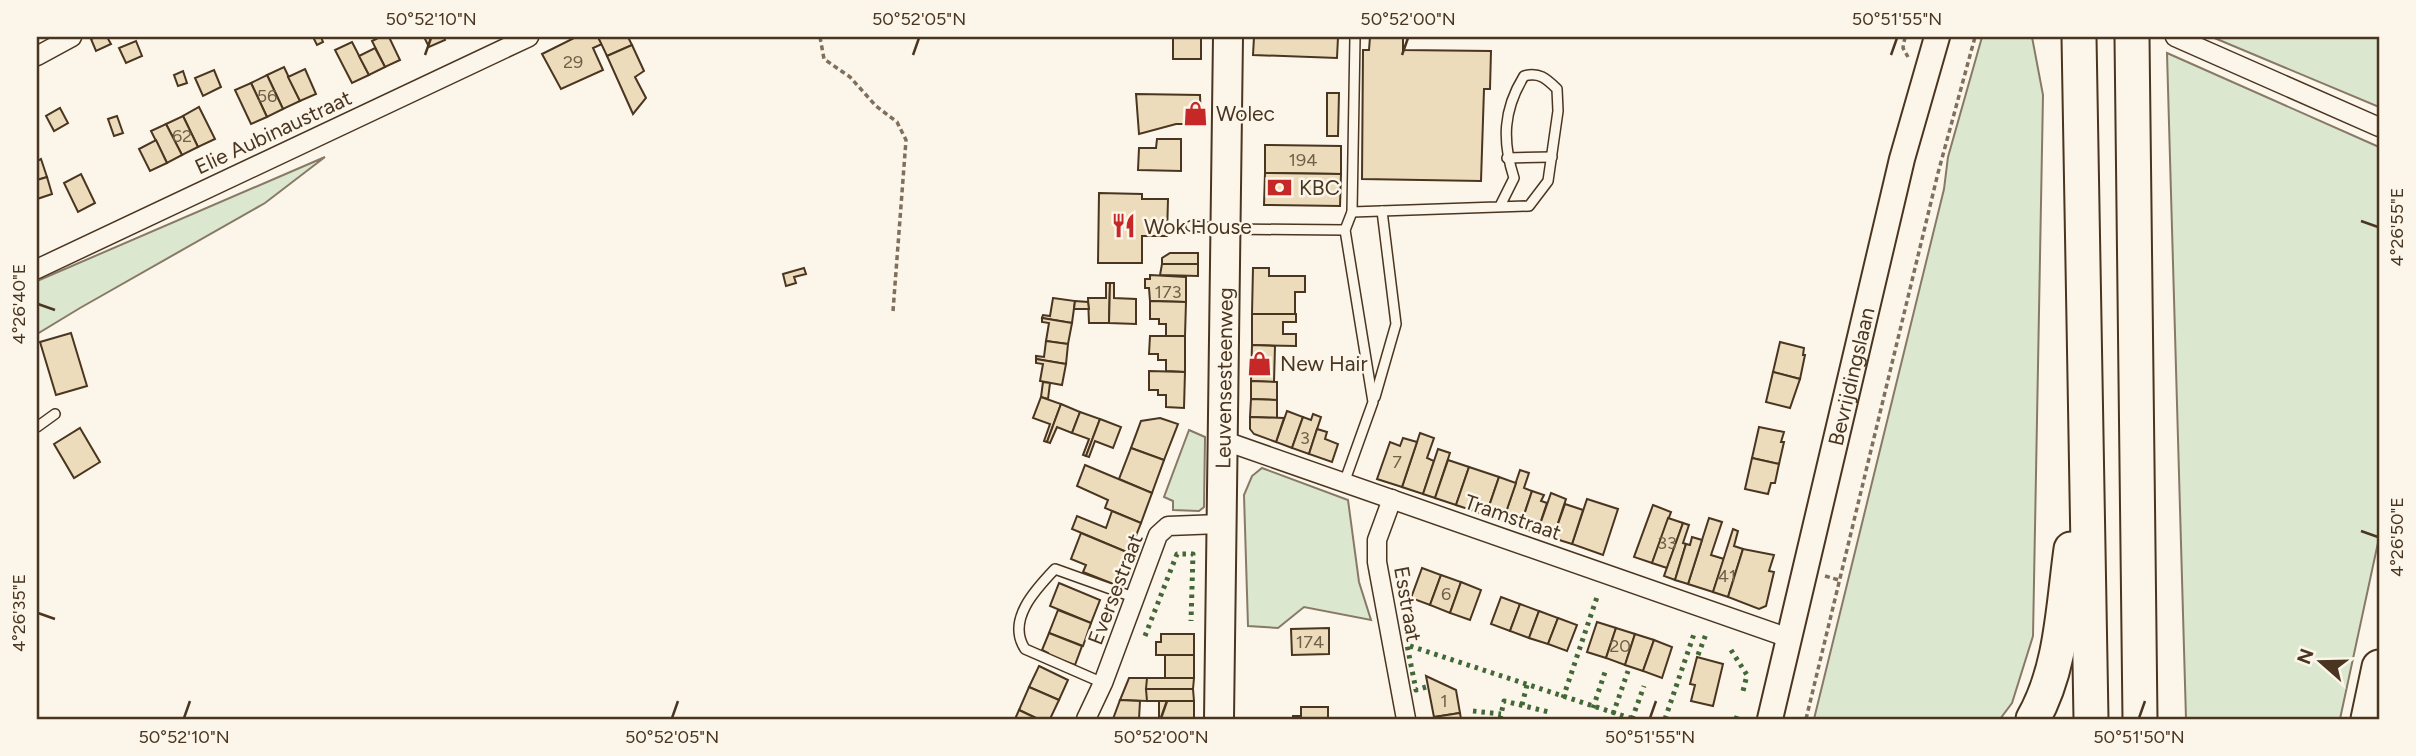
<svg xmlns="http://www.w3.org/2000/svg" width="2416" height="756" viewBox="0 0 2416 756" font-family="Figtree,sans-serif">
  <style>
    .green { fill: #dce7d0; stroke: #887966; stroke-width: 2 }
    .building { fill: #ecdcbc; stroke: #4a3520; stroke-width: 2 }
    .lines { fill: none; stroke-linecap: round; stroke-linejoin: round }
    .lane-casing { stroke: #4a3520; stroke-width: 12 }
    .street-casing { stroke: #4a3520; stroke-width: 21 }
    .secondary-casing { stroke: #4a3520; stroke-width: 28 }
    .primary-casing { stroke: #4a3520; stroke-width: 32 }
    .highway-casing { stroke: #4a3520; stroke-width: 37 }
    .path { stroke: #7f6f5c; stroke-width: 3.5; stroke-dasharray: 5 3.5; stroke-linecap: butt }
    .lane { stroke: #fbf6e9; stroke-width: 9 }
    .street { stroke: #fbf6e9; stroke-width: 18 }
    .secondary { stroke: #fbf6e9; stroke-width: 24 }
    .primary { stroke: #fbf6e9; stroke-width: 28 }
    .highway { stroke: #fbf6e9; stroke-width: 33 }
    .hedge { stroke: #436837; stroke-width: 5; stroke-dasharray: 3.5 5; stroke-linecap: butt }
    .ticks { fill: none; stroke: #4a3520; stroke-width: 2.5 }
    .labels { text-anchor: middle; dominant-baseline: central; stroke-width: 5; stroke-linejoin: round; paint-order: stroke }
    .number-label { font-size: 18px; fill: #725f47 }
    .poi-label { font-size: 21px; fill: #4a3520; stroke: #fbf6e9; text-anchor: start }
    .street-label { font-size: 21px; fill: #4a3520; stroke: #fbf6e9 }
    .neatline { fill: none; stroke: #4a3520; stroke-width: 2.5 }
    .ticks-label { font-size: 18px; text-anchor: middle; fill: #4a3520 }
  </style>
  <rect width="100%" height="100%" fill="#fbf6e9"/>
  <g class="green">
    <polygon points="1982,37 2032,37 2043,95 2033,636 2012,703 2000,719 1814,719 1944,189 1948,157"/>
    <polygon points="2212,37 2379,37 2379,107"/>
    <polygon points="2167,53 2379,147 2379,538 2340,719 2186,719"/>
    <polygon points="325,157 265,203 80,308 37,334 37,281"/>
    <polygon points="1189,430 1205,437 1204,507 1199,511 1173,510 1173,501 1164,497"/>
    <polygon points="1262,468 1348,500 1359,582 1371,620 1304,607 1278,628 1248,626 1244,495 1252,476"/>
  </g>
  <g class="building">
    <polygon points="96,37 107,37 111,44 96,51 91,39"/>
    <polygon points="313,37 321,37 323,42 317,45"/>
    <polygon points="380,37 389,37 400,60 385,67 372,41"/>
    <polygon points="424,37 444,37 445,40 429,47"/>
    <polygon points="576,37 598,37 602,44 593,48 603,70 561,89 542,54"/>
    <polygon points="598,37 628,37 632,45 607,56"/>
    <rect x="1173" y="37" width="28" height="22"/>
    <polygon points="1254,37 1338,37 1337,58 1253,55"/>
    <polygon points="1370,37 1403,37 1403,50 1491,51 1490,89 1484,89 1481,181 1362,179 1363,50 1369,50"/>
    <polygon points="136,41 142,56 126,63 119,48"/>
    <polygon points="352,42 369,75 352,83 335,50"/>
    <polygon points="632,45 644,71 635,77 646,98 633,114 607,56"/>
    <polygon points="375,48 385,67 369,75 359,56"/>
    <polygon points="284,67 300,101 283,109 267,75"/>
    <polygon points="305,69 316,94 300,101 288,77"/>
    <polygon points="214,70 221,87 203,96 195,78"/>
    <polygon points="183,71 187,83 178,86 174,75"/>
    <polygon points="267,75 283,109 267,117 251,83"/>
    <polygon points="251,83 267,117 251,124 235,90"/>
    <polygon points="1327,93 1339,93 1338,136 1327,136"/>
    <polygon points="1136,94 1200,95 1201,124 1176,124 1139,134"/>
    <polygon points="199,107 215,139 198,147 183,116"/>
    <polygon points="60,108 68,123 54,131 46,116"/>
    <polygon points="117,116 123,133 114,136 108,119"/>
    <polygon points="183,116 198,147 182,155 166,124"/>
    <polygon points="166,124 182,155 167,163 151,131"/>
    <polygon points="1157,139 1181,139 1181,171 1138,170 1139,148 1156,148"/>
    <polygon points="156,140 167,163 150,171 139,149"/>
    <polygon points="1265,145 1341,146 1341,174 1265,173"/>
    <polygon points="41,159 47,177 37,180 37,161"/>
    <polygon points="1265,173 1341,174 1340,206 1264,205"/>
    <polygon points="81,174 95,203 78,212 64,183"/>
    <polygon points="47,177 52,194 37,199 37,180"/>
    <polygon points="1099,193 1142,194 1142,199 1168,199 1167,236 1142,236 1142,263 1098,263"/>
    <polygon points="1170,253 1198,253 1198,264 1162,264 1162,258"/>
    <polygon points="1162,264 1198,264 1198,276 1160,275"/>
    <polygon points="804,268 806,274 794,277 796,283 786,286 783,274"/>
    <polygon points="1253,268 1269,268 1269,276 1305,276 1305,292 1295,292 1295,315 1252,314"/>
    <polygon points="1150,275 1186,277 1186,302 1150,301 1149,288 1145,288 1145,279 1150,279"/>
    <polygon points="1106,283 1110,283 1109,323 1089,323 1088,298 1106,298"/>
    <polygon points="1110,283 1114,283 1114,298 1136,299 1136,324 1109,323"/>
    <polygon points="1053,298 1075,301 1072,323 1042,318 1043,315 1050,316"/>
    <polygon points="1075,301 1088,302 1089,309 1074,309"/>
    <polygon points="1150,301 1186,302 1185,336 1166,336 1166,324 1159,324 1159,319 1150,319"/>
    <polygon points="1252,314 1296,314 1296,322 1283,322 1283,334 1296,334 1296,346 1252,345"/>
    <polygon points="1042,318 1072,323 1068,344 1046,341 1049,323 1042,322"/>
    <polygon points="71,333 87,386 56,395 40,342"/>
    <polygon points="1150,336 1185,336 1185,372 1166,371 1166,360 1158,360 1158,354 1149,354"/>
    <polygon points="1046,341 1068,344 1066,364 1036,359 1036,356 1044,357"/>
    <polygon points="1780,342 1804,348 1803,355 1805,355 1800,379 1773,372"/>
    <polygon points="1252,345 1275,346 1274,382 1251,381"/>
    <polygon points="1036,359 1066,364 1062,385 1040,381 1043,364 1036,363"/>
    <polygon points="1149,371 1185,372 1184,408 1166,407 1166,395 1158,395 1158,390 1149,390"/>
    <polygon points="1773,372 1800,379 1790,408 1766,402"/>
    <polygon points="1251,381 1277,382 1277,400 1251,399"/>
    <polygon points="1043,382 1050,383 1048,399 1041,397"/>
    <polygon points="1041,397 1061,404 1047,442 1044,441 1050,424 1033,418"/>
    <polygon points="1251,399 1277,400 1277,418 1250,417"/>
    <polygon points="1061,404 1080,412 1072,433 1057,427 1050,443 1047,442"/>
    <polygon points="1287,411 1303,417 1292,448 1276,442"/>
    <polygon points="1080,412 1100,419 1086,456 1083,455 1089,439 1072,433"/>
    <polygon points="1313,414 1321,417 1309,454 1292,448 1303,417 1311,420"/>
    <polygon points="1250,417 1284,418 1276,442 1254,434 1250,429"/>
    <polygon points="1160,418 1178,424 1164,460 1131,448 1141,421"/>
    <polygon points="1100,419 1121,427 1113,448 1095,441 1089,457 1086,456"/>
    <polygon points="1759,427 1784,432 1781,442 1784,442 1779,464 1752,458"/>
    <polygon points="80,428 100,462 74,478 54,444"/>
    <polygon points="1317,429 1327,432 1325,439 1338,444 1332,462 1309,454"/>
    <polygon points="1420,433 1434,438 1427,458 1434,461 1423,494 1402,487"/>
    <polygon points="1403,438 1417,442 1402,487 1377,479 1390,442 1400,446"/>
    <polygon points="1131,448 1164,460 1152,493 1119,479"/>
    <polygon points="1438,449 1450,453 1435,498 1423,494"/>
    <polygon points="1752,458 1779,464 1775,483 1771,483 1768,494 1745,489"/>
    <polygon points="1448,460 1469,467 1456,505 1435,498"/>
    <polygon points="1085,465 1152,493 1141,523 1105,508 1108,500 1077,486"/>
    <polygon points="1469,467 1499,477 1486,515 1456,505"/>
    <polygon points="1520,470 1529,473 1524,488 1532,491 1520,527 1503,521"/>
    <polygon points="1499,477 1516,483 1503,521 1486,515"/>
    <polygon points="1532,491 1544,495 1541,501 1547,503 1537,533 1520,527"/>
    <polygon points="1551,493 1566,499 1553,538 1537,533"/>
    <polygon points="1587,499 1618,509 1603,555 1572,544"/>
    <polygon points="1565,504 1583,510 1572,544 1553,538"/>
    <polygon points="1653,505 1671,512 1652,563 1634,557"/>
    <polygon points="1112,511 1141,523 1129,553 1072,529 1077,516 1106,528"/>
    <polygon points="1668,518 1683,523 1667,568 1652,563"/>
    <polygon points="1709,518 1722,522 1711,555 1724,559 1713,592 1688,584"/>
    <polygon points="1683,523 1689,525 1683,543 1686,544 1675,580 1664,576"/>
    <polygon points="1733,529 1738,531 1734,546 1743,549 1728,597 1713,592"/>
    <polygon points="1081,533 1129,553 1116,585 1083,572 1086,565 1071,559"/>
    <polygon points="1692,537 1702,540 1688,584 1675,580 1686,544 1690,545"/>
    <polygon points="1743,549 1774,555 1769,571 1774,572 1766,606 1759,609 1728,597"/>
    <polygon points="1422,568 1441,575 1430,605 1411,598"/>
    <polygon points="1441,575 1461,582 1450,613 1430,605"/>
    <polygon points="1461,582 1481,590 1470,620 1450,613"/>
    <polygon points="1059,583 1100,600 1091,623 1050,606"/>
    <polygon points="1501,597 1520,604 1510,631 1491,624"/>
    <polygon points="1520,604 1539,611 1529,638 1510,631"/>
    <polygon points="1058,610 1091,623 1083,646 1049,633"/>
    <polygon points="1539,611 1558,618 1548,644 1529,638"/>
    <polygon points="1558,618 1577,625 1567,651 1548,644"/>
    <polygon points="1597,622 1616,628 1606,658 1587,652"/>
    <polygon points="1329,628 1329,654 1292,655 1291,629"/>
    <polygon points="1616,628 1635,634 1625,665 1606,658"/>
    <polygon points="1049,633 1082,646 1075,665 1047,655 1048,653 1042,650"/>
    <polygon points="1161,634 1194,634 1194,655 1156,655 1156,642 1161,642"/>
    <polygon points="1635,634 1654,640 1643,671 1625,665"/>
    <polygon points="1654,640 1672,647 1662,678 1643,671"/>
    <rect x="1165" y="655" width="29" height="23"/>
    <polygon points="1697,657 1723,664 1713,706 1691,701 1695,685 1690,684"/>
    <polygon points="1039,666 1068,680 1059,700 1029,687"/>
    <polygon points="1426,676 1456,690 1460,713 1434,717"/>
    <polygon points="1129,678 1147,678 1147,701 1120,700"/>
    <polygon points="1147,678 1194,678 1193,689 1146,689"/>
    <polygon points="1029,687 1059,700 1050,719 1038,719 1019,710"/>
    <polygon points="1146,689 1193,689 1194,701 1147,701"/>
    <polygon points="1120,700 1140,701 1139,719 1113,719"/>
    <rect x="1159" y="701" width="35" height="18"/>
    <polygon points="1301,707 1328,707 1328,719 1293,719 1293,716 1301,716"/>
    <polygon points="1019,710 1038,719 1015,719"/>
    <polygon points="1460,713 1461,719 1434,719 1434,717"/>
  </g>
  <g class="lines">
    <defs>
      <g id="lane">
        <polyline points="1507,158 1552,157"/>
        <path d="M1352,212L1529,206L1548,181L1558,111L1557,89C1546,78 1539,72 1524,76C1503,110 1502,141 1514,178L1500,206"/>
        <polyline points="1191,226 1226,229 1345,230"/>
        <polyline points="1375,397 1396,324 1382,211"/>
        <polyline points="37,427 55,414"/>
        <polyline points="1344,483 1373,402 1345,230 1352,212 1355,37"/>
        <path d="M1103,683L1025,649C1006,620 1036,589 1055,569L1136,598"/>
      </g>
      <g id="street">
        <polyline points="2175,37 2379,127"/>
        <polyline points="37,56 72,37"/>
        <polyline points="37,269 529,37"/>
        <polyline points="1222,440 1789,638"/>
        <polyline points="1392,499 1377,540 1377,562 1406,719"/>
        <polyline points="1086,719 1103,683 1158,535 1168,526 1220,524"/>
      </g>
      <g id="secondary">
        <path id="s1" d="M1770,719L1902,159L1937,37"/>
      </g>
      <g id="primary">
        <path id="s2" d="M1219,719L1228,37"/>
      </g>
      <g id="highway">
        <polyline points="2079,37 2091,719"/>
        <polyline points="2132,37 2140,719"/>
        <path d="M2033,719C2062,668 2063,606 2071,549"/>
        <polyline points="2368,719 2379,667"/>
      </g>
    </defs>
    <use href="#lane" class="lane-casing"/>
    <use href="#street" class="street-casing"/>
    <use href="#secondary" class="secondary-casing"/>
    <use href="#primary" class="primary-casing"/>
    <use href="#highway" class="highway-casing"/>
    <g class="path">
      <polyline points="820,37 824,59 850,77 876,106 897,122 906,140 893,311"/>
      <polyline points="1905,37 1903,48 1908,57"/>
      <polyline points="1825,576 1839,580"/>
      <polyline points="1806,719 1938,173 1975,37"/>
    </g>
    <use href="#lane" class="lane"/>
    <use href="#street" class="street"/>
    <use href="#secondary" class="secondary"/>
    <use href="#primary" class="primary"/>
    <use href="#highway" class="highway"/>
    <g class="hedge">
      <polyline points="1145,636 1177,554 1193,554 1191,621"/>
      <polyline points="1731,650 1747,675 1743,691"/>
      <polyline points="1698,655 1706,634"/>
      <polyline points="1426,687 1416,690 1407,645 1633,719"/>
      <polyline points="1563,698 1597,597"/>
      <polyline points="1522,705 1527,685"/>
      <polyline points="1593,708 1606,669"/>
      <polyline points="1473,711 1501,714"/>
      <polyline points="1613,714 1628,671"/>
      <polyline points="1500,719 1504,701 1549,712"/>
      <polyline points="1632,719 1644,686"/>
      <polyline points="1665,719 1695,631"/>
      <polyline points="1736,719 1737,716"/>
    </g>
  </g>
  <path class="ticks" d="M425,55L431,38M913,55L919,38M1402,55L1408,38M1891,55L1897,38M2361,221L2378,227M38,304L55,310M2361,531L2378,537M38,613L55,619M184,718L190,701M672,718L678,701M1161,718L1167,701M1650,718L1656,701M2139,718L2145,701"/>
  <defs>
    <symbol id="shop-bare" viewBox="-9 -9 18 18"><path d="M-5-2.5h2.3a2.7 3.5 0 0 1 5.4 0H5L5.5 6h-11ZM-1.5-2.5h3a1.5 2.3 0 0 0-3 0Z" fill="#c62828" stroke="#fbf6e9" stroke-width="2.5" paint-order="stroke"/></symbol>
    <symbol id="bank-bare" viewBox="-9 -9 18 18"><path d="M-6-4H6V4H-6ZM0-2.3a2.3 2.3 0 1 0 0 4.6a2.3 2.3 0 1 0 0-4.6Z" fill="#c62828" stroke="#fbf6e9" stroke-width="2.5" paint-order="stroke"/></symbol>
    <symbol id="restaurant-bare" viewBox="-9 -9 18 18"><path d="M-5-6h1v4h1v-4h1v4h1v-4h1v5L-1.5 .5V6h-2V.5L-5-1ZM5-6V6H3V1.5H1.5Q1.5-4 5-6Z" fill="#c62828" stroke="#fbf6e9" stroke-width="2.5" paint-order="stroke"/></symbol>
  </defs>
  <g fill-rule="evenodd">
    <use href="#shop-bare" x="1178" y="96" width="35" height="35"/>
    <use href="#bank-bare" x="1262" y="170" width="35" height="35"/>
    <use href="#restaurant-bare" x="1106" y="208" width="35" height="35"/>
    <use href="#shop-bare" x="1242" y="346" width="35" height="35"/>
  </g>
  <g class="labels">
    <g class="number-label">
      <text x="573" y="62">29</text>
      <text x="267" y="96">56</text>
      <text x="182" y="136">62</text>
      <text x="1303" y="160">194</text>
      <text x="1168" y="292">173</text>
      <text x="1305" y="438">3</text>
      <text x="1397" y="462">7</text>
      <text x="1667" y="543">33</text>
      <text x="1727" y="576">41</text>
      <text x="1446" y="594">6</text>
      <text x="1310" y="642">174</text>
      <text x="1620" y="646">20</text>
      <text x="1444" y="701">1</text>
    </g>
    <g class="poi-label">
      <text x="1216" y="113">Wolec</text>
      <text x="1299" y="187">KBC</text>
      <text x="1144" y="226">Wok House</text>
      <text x="1280" y="363">New Hair</text>
    </g>
    <g class="street-label">
      <text transform="translate(273 132) rotate(-25)">Elie Aubinaustraat</text>
      <text stroke="none"><textPath href="#s1" startOffset="352">Bevrijdingslaan</textPath></text>
      <text stroke="none"><textPath href="#s2" startOffset="341">Leuvensesteenweg</textPath></text>
      <text transform="translate(1513 517) rotate(19)">Tramstraat</text>
      <text transform="translate(1115 589) rotate(-69)">Eversestraat</text>
      <text transform="translate(1408 604) rotate(80)">Esstraat</text>
    </g>
  </g>
  <rect width="2416" height="756" fill="none" stroke="#fbf6e9" stroke-width="77"/>
  <g transform="translate(2321 662) rotate(290)" stroke="#fbf6e9" stroke-width="5" paint-order="stroke">
  <path d="M0-5L12 26L0 18L-12 26Z" fill="#4a3520"/>
  <text y="-10" font-size="19" font-weight="bold" text-anchor="middle" fill="#4a3520">N</text>
  </g>
  <rect x="38" y="38" width="2340" height="680" class="neatline"/>
  <g class="ticks-label">
    <text x="431" y="25">50°52'10"N</text>
    <text x="919" y="25">50°52'05"N</text>
    <text x="1408" y="25">50°52'00"N</text>
    <text x="1897" y="25">50°51'55"N</text>
    <text transform="translate(2397 227) rotate(-90)" y="6">4°26'55"E</text>
    <text transform="translate(19 304) rotate(-90)" y="6">4°26'40"E</text>
    <text transform="translate(2397 537) rotate(-90)" y="6">4°26'50"E</text>
    <text transform="translate(19 613) rotate(-90)" y="6">4°26'35"E</text>
    <text x="184" y="743">50°52'10"N</text>
    <text x="672" y="743">50°52'05"N</text>
    <text x="1161" y="743">50°52'00"N</text>
    <text x="1650" y="743">50°51'55"N</text>
    <text x="2139" y="743">50°51'50"N</text>
  </g>
</svg>
